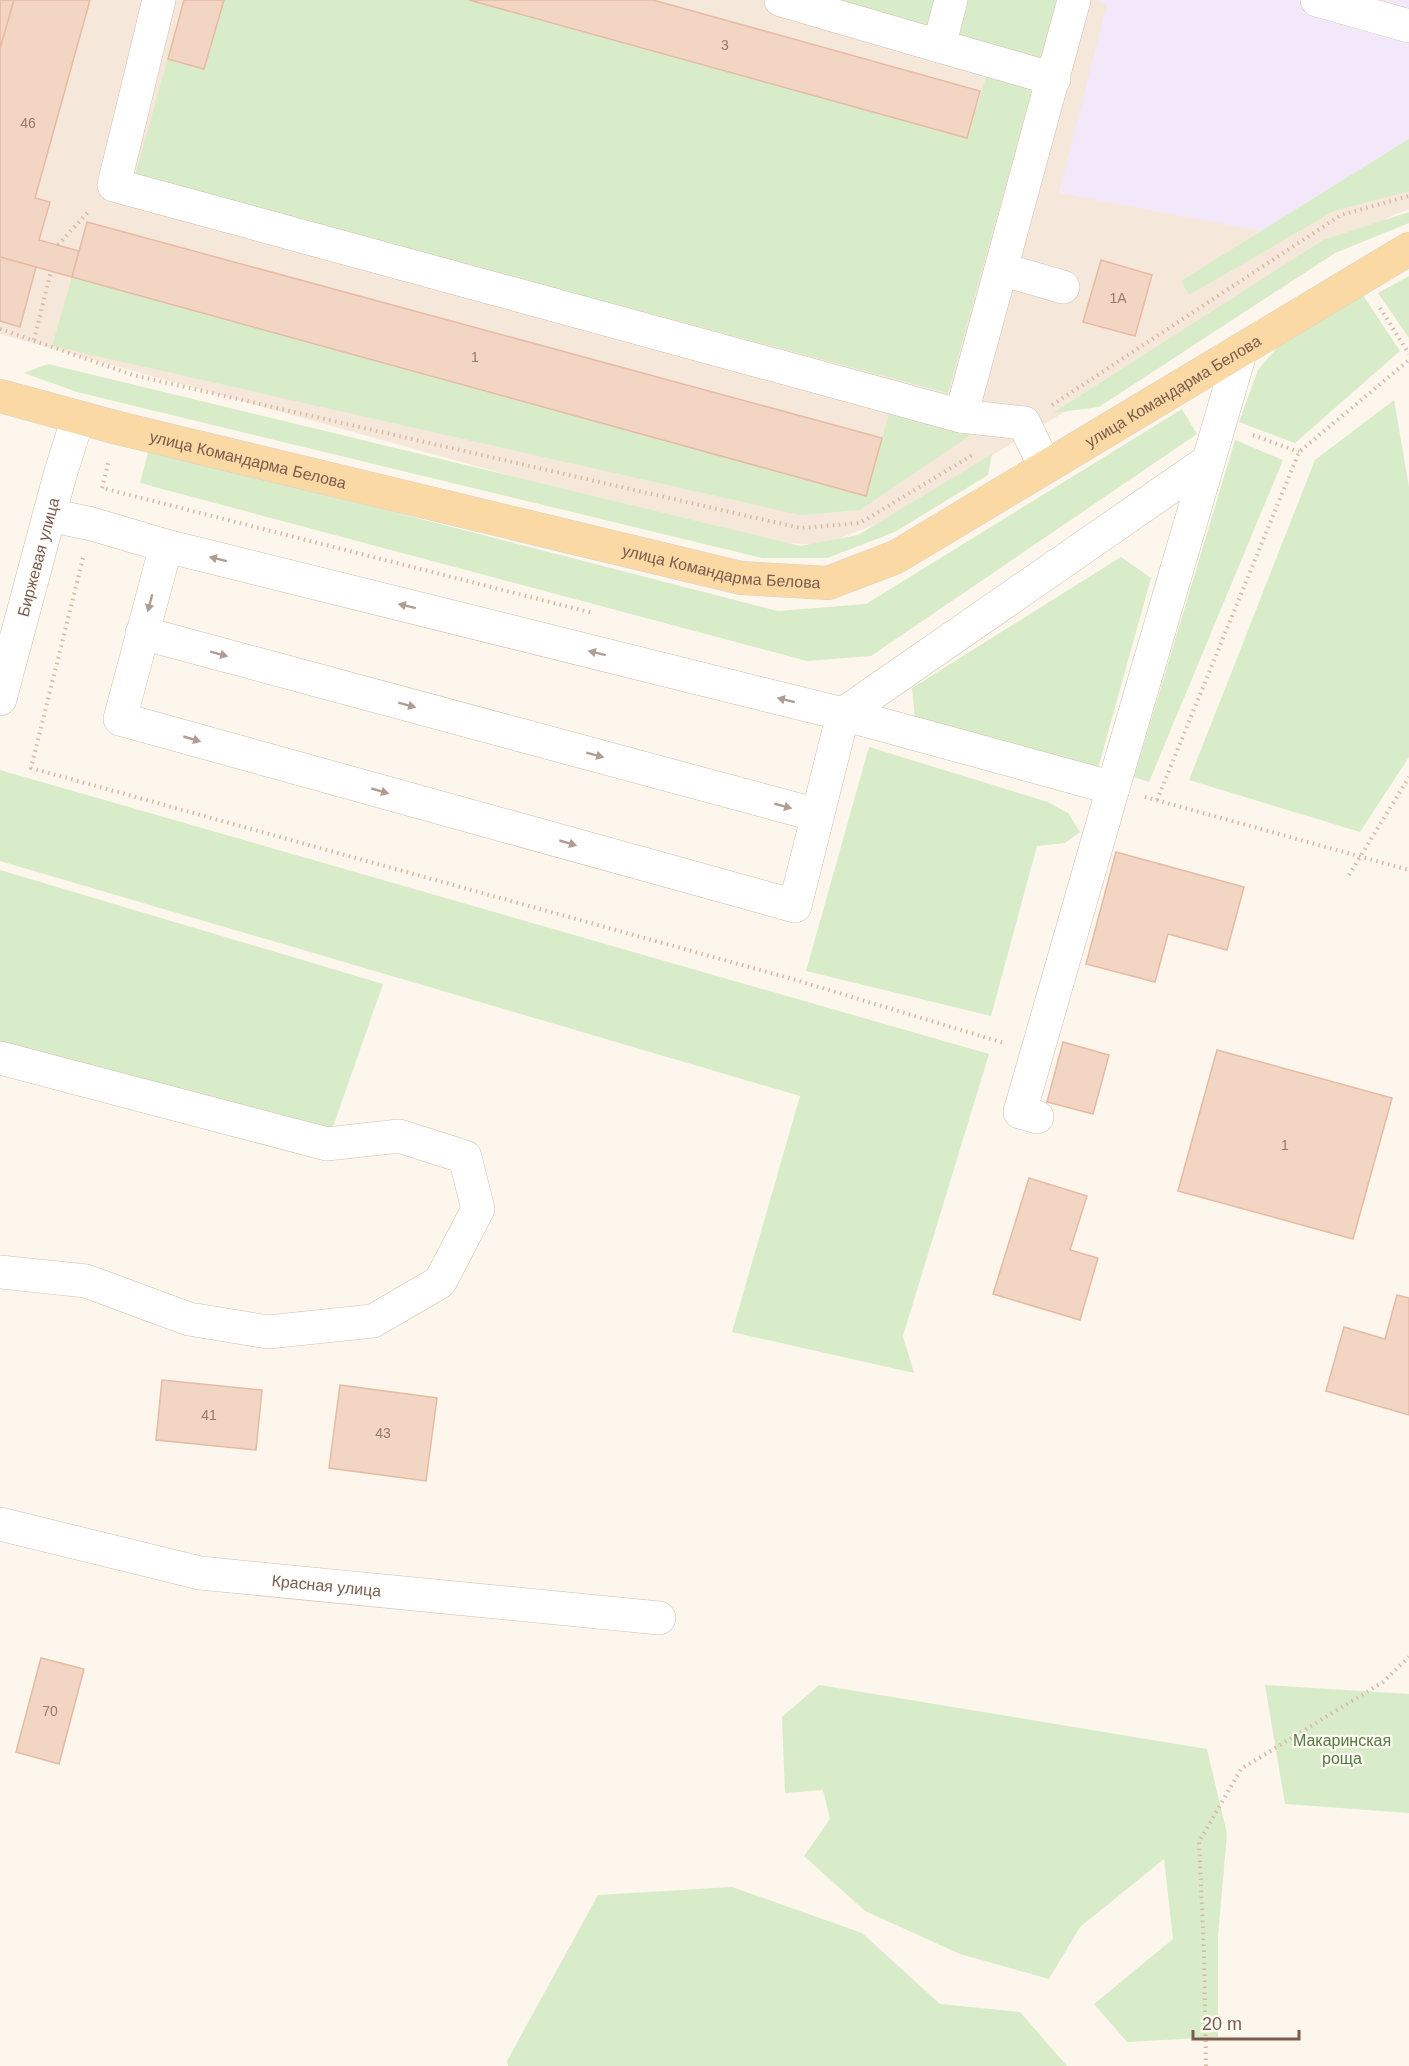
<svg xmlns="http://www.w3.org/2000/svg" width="1409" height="2066" viewBox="0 0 1409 2066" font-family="Arial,sans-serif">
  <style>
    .residential { fill: #f5e8da }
    .education { fill: #f3e8fa }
    .green { fill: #d8ecc9 }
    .building { fill: #f3d5c3; stroke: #e6bba3; stroke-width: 1.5 }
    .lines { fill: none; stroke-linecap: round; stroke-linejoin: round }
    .minor-casing { stroke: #d1beb0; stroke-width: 34 }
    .major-casing { stroke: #dad1cd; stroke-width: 34 }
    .path { stroke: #d9b8a5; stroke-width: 4; stroke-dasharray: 1.5 4.5; stroke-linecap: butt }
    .minor { stroke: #fff; stroke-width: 33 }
    .major { stroke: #fbd9a5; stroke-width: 33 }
    .oneway { fill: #af9d94 }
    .labels { text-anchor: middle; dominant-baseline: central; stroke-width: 4.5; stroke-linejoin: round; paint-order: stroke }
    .number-label { font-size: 14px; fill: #987a6a }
    .street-label { font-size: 16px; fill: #7a5c4d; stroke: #fffaf3 }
    .park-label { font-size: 16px; fill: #537a41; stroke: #fffaf3 }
  </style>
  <rect width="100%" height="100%" fill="#fdf6ec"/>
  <polygon class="residential" points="0,0 1409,0 1409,210 1395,214 879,523 822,545 746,541 0,334"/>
  <polygon class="education" points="1095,0 1409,0 1409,139 1261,231 1059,193 1107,4"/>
  <g class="green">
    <polygon points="224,0 469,0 967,138 987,74 1032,90 948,393 135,176 167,61 168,59 204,69"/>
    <polygon points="815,0 1062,0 1048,69"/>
    <polygon points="1409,139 1409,191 1334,211 1189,295 1181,281"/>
    <polygon points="1409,212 1409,223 1335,253 1099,407 1053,413 1323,240"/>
    <polygon points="1409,276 1409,338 1378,293"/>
    <polygon points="72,277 866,496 890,410 975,432 860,510 800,515 52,346"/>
    <polygon points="1363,295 1400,351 1295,443 1239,422 1258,370 1281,343"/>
    <polygon points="48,364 800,546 858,535 992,454 988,475 895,532 827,558 762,558 77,392 24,373"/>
    <polygon points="1394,400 1409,487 1409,757 1360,832 1189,780 1315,460"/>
    <polygon points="1182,409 1197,434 871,656 807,661 140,483 149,449 778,611 866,604"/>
    <polygon points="1235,440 1283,460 1149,782 1134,777"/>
    <polygon points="1121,557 1151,578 1097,772 915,720 912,688"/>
    <polygon points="869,747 1048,802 1068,813 1080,832 1065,843 1037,846 991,1016 806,971"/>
    <polygon points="0,770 989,1054 903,1336 914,1373 732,1332 800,1096 0,861"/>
    <polygon points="0,870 383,984 327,1144 0,1058"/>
    <polygon points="819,1685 1207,1749 1227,1834 1218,1936 1218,2037 1127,2042 1094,2004 1173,1939 1164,1859 1080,1927 1049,1979 960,1954 865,1911 804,1856 830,1819 823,1790 785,1793 782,1717"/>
    <polygon points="1265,1685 1409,1694 1409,1813 1285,1804"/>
    <polygon points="732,1887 862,1933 940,2004 1020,2012 1067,2066 508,2066 507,2061 598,1895"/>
  </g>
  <g class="building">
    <polygon points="0,0 14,0 0,49"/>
    <polygon points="14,0 90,0 35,198 50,202 39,240 79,251 72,277 0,257 0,49"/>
    <polygon points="184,0 224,0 204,69 168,59"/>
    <polygon points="469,0 653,0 980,91 967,138"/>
    <polygon points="87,222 882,438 866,496 72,277"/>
    <polygon points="0,257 36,267 20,327 0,321"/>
    <polygon points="1101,260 1152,275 1135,336 1083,322"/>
    <polygon points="1116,852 1244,887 1227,950 1168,934 1155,982 1086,964"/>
    <polygon points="1063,1042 1109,1055 1093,1114 1047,1102"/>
    <polygon points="1217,1050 1392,1098 1353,1239 1178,1191"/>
    <polygon points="1029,1178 1087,1196 1070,1250 1098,1258 1080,1320 993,1294"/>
    <polygon points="1397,1295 1409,1298 1409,1415 1326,1391 1344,1327 1385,1339"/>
    <polygon points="162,1380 262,1390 256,1450 156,1440"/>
    <polygon points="340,1385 437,1398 426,1481 329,1468"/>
    <polygon points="41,1658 84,1669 59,1764 16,1752"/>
  </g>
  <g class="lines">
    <defs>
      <g id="minor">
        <polyline points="159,0 114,185 961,416 1074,0"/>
        <polyline points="781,0 939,46 951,0"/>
        <polyline points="1317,0 1409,26"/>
        <polyline points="939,46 1054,79"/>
        <polyline points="1001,269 1063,287"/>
        <polyline points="961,416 1024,423 1045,467"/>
        <polyline points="49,515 92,524 166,546 843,714 1113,788 1241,350"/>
        <polyline points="166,546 120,719 795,906 843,714 1208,461"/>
        <polyline points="142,633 817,815"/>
        <path id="s1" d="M0,699L60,475L78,418"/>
        <polyline points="0,1058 327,1144 399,1136 465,1157 478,1209 440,1282 373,1321 268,1332 189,1319 86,1281 0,1272"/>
        <polyline points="1037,1117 1020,1112 1113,788"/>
        <path id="s2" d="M0,1524L200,1573L659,1618"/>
      </g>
      <g id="major">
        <path id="s3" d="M0,396L118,428L741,578L828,583L896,557L1409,249"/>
      </g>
    </defs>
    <use href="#minor" class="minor-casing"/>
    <use href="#major" class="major-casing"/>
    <g class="path">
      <polyline points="58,245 90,210"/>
      <polyline points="1380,308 1409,354"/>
      <polyline points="0,329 133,375 800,528 860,523 974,454"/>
      <polyline points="34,340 51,271"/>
      <polyline points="1052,405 1341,215 1409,196"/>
      <polyline points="1253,435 1299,452"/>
      <polyline points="102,488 109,460"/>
      <polyline points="106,489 593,613"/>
      <polyline points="83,558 31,768 789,978 1004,1043"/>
      <polyline points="1145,797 1409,870"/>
      <polyline points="1157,800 1299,452 1409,360"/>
      <polyline points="1349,875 1409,777"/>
      <polyline points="1206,2066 1204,1952 1199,1842 1241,1769 1383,1682 1409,1657"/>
    </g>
    <use href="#minor" class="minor"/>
    <use href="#major" class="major"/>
  </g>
  <defs><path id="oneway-solid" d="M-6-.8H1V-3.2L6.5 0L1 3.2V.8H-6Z" transform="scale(1.5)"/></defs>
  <g class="oneway">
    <use href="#oneway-solid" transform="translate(218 559) rotate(-166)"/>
    <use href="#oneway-solid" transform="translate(150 603) rotate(105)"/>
    <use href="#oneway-solid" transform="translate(407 606) rotate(-166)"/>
    <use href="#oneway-solid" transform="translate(597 653) rotate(-166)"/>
    <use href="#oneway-solid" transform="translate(219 654) rotate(15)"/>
    <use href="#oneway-solid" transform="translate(786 700) rotate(-166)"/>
    <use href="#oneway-solid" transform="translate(407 705) rotate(15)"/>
    <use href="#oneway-solid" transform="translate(192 739) rotate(16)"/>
    <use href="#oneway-solid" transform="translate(595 755) rotate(15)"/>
    <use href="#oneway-solid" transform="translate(380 791) rotate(16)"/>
    <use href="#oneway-solid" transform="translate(783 806) rotate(15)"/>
    <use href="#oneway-solid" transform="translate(568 843) rotate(16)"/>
  </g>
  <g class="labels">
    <g class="number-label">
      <text x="725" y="45">3</text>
      <text x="28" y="123">46</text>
      <text x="1118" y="298">1А</text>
      <text x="475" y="357">1</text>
      <text x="1285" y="1145">1</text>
      <text x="209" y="1415">41</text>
      <text x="383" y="1433">43</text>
      <text x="50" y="1711">70</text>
    </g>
    <g class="street-label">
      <text stroke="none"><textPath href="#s3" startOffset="1246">улица Командарма Белова</textPath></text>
      <text stroke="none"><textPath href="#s3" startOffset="256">улица Командарма Белова</textPath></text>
      <text stroke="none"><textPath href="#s1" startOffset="147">Биржевая улица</textPath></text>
      <text stroke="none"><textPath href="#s3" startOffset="742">улица Командарма Белова</textPath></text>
      <text stroke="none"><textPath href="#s2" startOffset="333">Красная улица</textPath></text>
    </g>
    <g class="park-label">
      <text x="1342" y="1740">Макаринская<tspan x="1342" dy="18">роща</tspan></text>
    </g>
  </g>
  <path d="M1193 2030v9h106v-9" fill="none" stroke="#7a5c4d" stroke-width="3"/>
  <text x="1202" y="2030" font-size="18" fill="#7a5c4d" stroke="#fffaf3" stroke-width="4.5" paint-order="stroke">20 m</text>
</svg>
